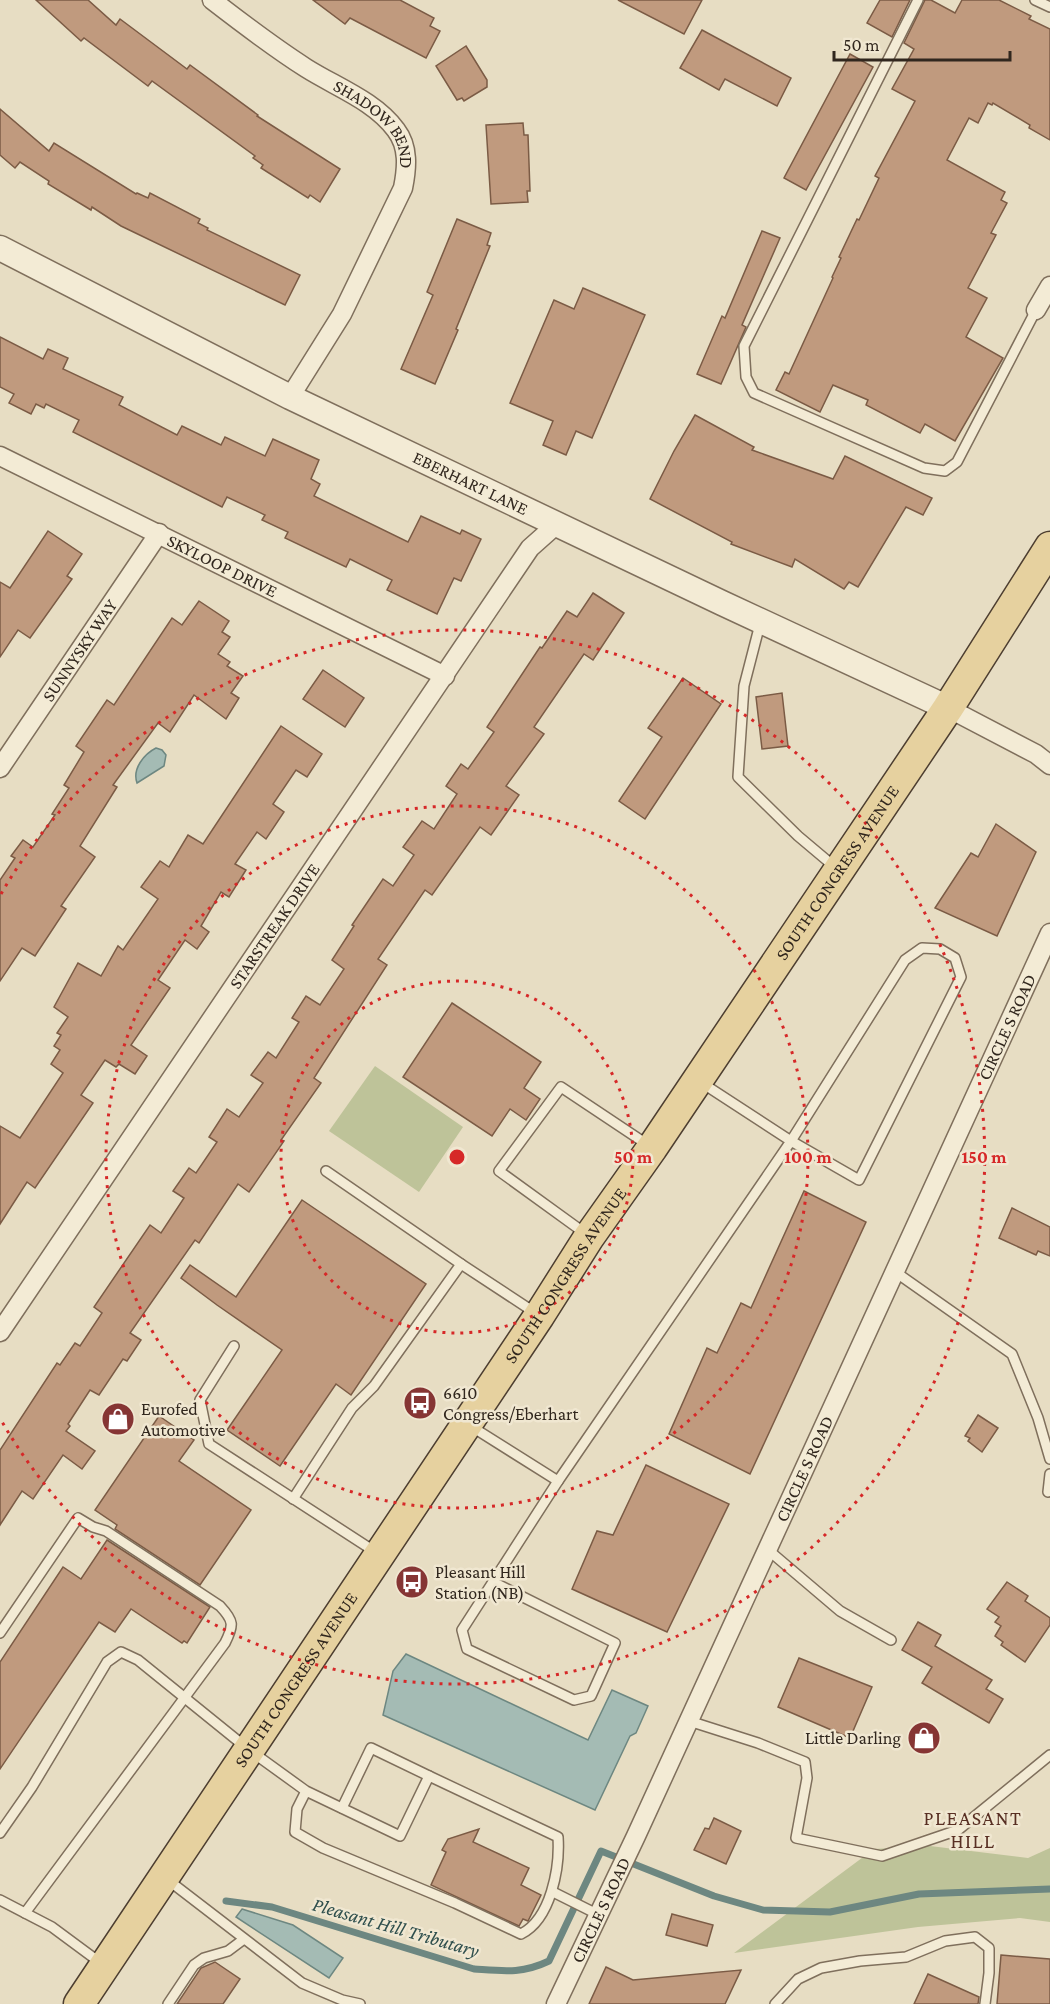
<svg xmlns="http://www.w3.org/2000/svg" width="1050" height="2004" viewBox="0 0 1050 2004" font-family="'Crimson Pro',serif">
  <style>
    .green { fill: #bec399 }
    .water { fill: #a4bbb4; stroke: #6d8781; stroke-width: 1.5 }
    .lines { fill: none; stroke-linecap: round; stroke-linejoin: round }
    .stream { stroke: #6d8781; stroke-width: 7 }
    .building { fill: #c09a7e; stroke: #7b5b45; stroke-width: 1.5 }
    .service-casing { stroke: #7f6f5c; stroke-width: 12 }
    .minor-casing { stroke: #7f6f5c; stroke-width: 21 }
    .tertiary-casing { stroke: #7f6f5c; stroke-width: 27 }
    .primary-casing { stroke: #4d3e30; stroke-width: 33 }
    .service { stroke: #f3ebd5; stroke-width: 9 }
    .minor { stroke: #f3ebd5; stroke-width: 18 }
    .tertiary { stroke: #f3ebd5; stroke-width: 24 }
    .primary { stroke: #e6d19f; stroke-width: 30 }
    .ring { fill: none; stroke: #d62828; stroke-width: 3; stroke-dasharray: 3 6 }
    .labels { text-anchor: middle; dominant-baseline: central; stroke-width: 5; stroke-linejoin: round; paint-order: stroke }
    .street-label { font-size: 18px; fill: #31271e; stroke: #f0e7d1 }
    .poi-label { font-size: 18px; fill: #31271e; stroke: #f0e7d1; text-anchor: start }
    .neighbourhood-label { font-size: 20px; letter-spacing: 1.5px; fill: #582f23; stroke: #f0e7d1 }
    .water-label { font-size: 20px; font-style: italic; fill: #2f4f4d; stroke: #f0e7d1 }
    .centre { fill: #d62828; stroke: #f0e7d1; stroke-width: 3 }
    .ring-label { font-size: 18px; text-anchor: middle; font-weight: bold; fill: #d62828; stroke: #f0e7d1; stroke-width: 5; stroke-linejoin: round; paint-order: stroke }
  </style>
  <rect width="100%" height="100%" fill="#e7ddc3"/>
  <g class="green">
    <polygon points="375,1066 463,1127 419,1192 329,1131"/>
    <polygon points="930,1846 1028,1858 1050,1848 1050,1922 1020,1918 918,1927 734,1953 874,1849"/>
  </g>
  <g class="water">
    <path d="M156,748L162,750L166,755L164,766L137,783C132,769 144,754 156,748Z"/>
    <polygon points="406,1654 588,1740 612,1690 648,1706 636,1733 630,1736 595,1810 383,1715 393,1671"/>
    <polygon points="242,1909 293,1925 343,1958 329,1978 236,1917"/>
  </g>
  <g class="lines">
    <path class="stream" d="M226,1901L272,1907L474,1969C503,1971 522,1974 549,1961L601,1851L714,1896L763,1910L830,1912L919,1894L1050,1889"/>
  </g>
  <g class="building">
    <polygon points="36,0 88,0 116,25 120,19 187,69 190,65 258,115 257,116 340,169 320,202 310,195 308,198 261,168 263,165 253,158 255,156 152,81 148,86 84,38 81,41"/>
    <polygon points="313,0 400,0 434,18 430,26 440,31 426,58 350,18 345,24"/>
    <polygon points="618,0 702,0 684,34"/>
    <polygon points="880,0 910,0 892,37 867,23"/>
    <polygon points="925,0 931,0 955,13 962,0 999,0 1031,16 1029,19 1050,29 1050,140 1029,128 1030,125 993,103 992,105 988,103 978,123 969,118 947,160 1005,192 1001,200 1007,203 991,233 996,235 968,288 987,298 966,337 1003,358 955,441 925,424 920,433 866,405 868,400 833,385 820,412 776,390 785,372 789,374 833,278 832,277 841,258 839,257 857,219 859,220 879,178 875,176 915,101 892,89 914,49 904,43"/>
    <polygon points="702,30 791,78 777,106 725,79 719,90 680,68"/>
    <polygon points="466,46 487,80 487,87 464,101 462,98 457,100 436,66"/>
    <polygon points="850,54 873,67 806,190 784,178"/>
    <polygon points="0,109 49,151 54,143 136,194 137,193 148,198 150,193 200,219 198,223 208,228 207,230 300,275 285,305 121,226 92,207 91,210 48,184 49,181 20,162 15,168 0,155"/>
    <polygon points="523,123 524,135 528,135 530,191 527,191 528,202 491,204 486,125"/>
    <polygon points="457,219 491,233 487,245 490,246 456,329 458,330 435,384 401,369 433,295 427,292"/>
    <polygon points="762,231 780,238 742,325 746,327 721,384 697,374 722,316 725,318"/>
    <polygon points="583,288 645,315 592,438 576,431 566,455 543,445 553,421 510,403 554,300 574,309"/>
    <polygon points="0,337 43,359 48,349 68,358 63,369 123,397 119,405 177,435 182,426 221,445 225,437 265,456 273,439 319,460 311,479 320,484 314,496 408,542 421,516 460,534 462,530 481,539 461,581 454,578 437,614 387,590 392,580 350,559 346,567 285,538 288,532 262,520 265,515 227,497 222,507 73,432 79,420 46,404 44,408 36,404 31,414 9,403 14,394 0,387"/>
    <polygon points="695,415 754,447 752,450 833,479 845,456 932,498 923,515 906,507 858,587 849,582 844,589 795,559 792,567 731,544 732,542 650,499 674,451"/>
    <polygon points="48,531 82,554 67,576 72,579 30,638 18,630 0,657 0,582 10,588"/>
    <polygon points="593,593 624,613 593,660 584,654 534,727 544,734 506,786 519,795 491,835 480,827 432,895 425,890 378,959 387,965 314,1078 321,1083 281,1140 284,1141 249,1192 238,1184 199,1243 195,1240 130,1333 141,1340 127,1361 123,1359 99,1395 90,1390 68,1424 70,1426 66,1431 95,1451 82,1469 63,1455 33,1499 22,1491 0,1525 0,1450 57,1363 60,1365 75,1343 80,1346 102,1313 94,1307 150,1225 161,1233 184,1198 173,1191 189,1168 196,1173 217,1142 209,1137 227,1109 239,1117 263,1083 251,1075 268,1052 276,1058 299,1022 292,1018 306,996 320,1005 344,969 332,960 354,926 352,925 383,879 393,886 414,855 403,847 422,821 434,829 457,794 446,786 461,764 468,769 494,732 487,727 540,647 542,648 567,611 577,617"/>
    <polygon points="199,601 229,621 222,632 230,637 218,654 230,662 227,666 243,676 231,693 239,698 226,719 194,695 170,732 158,723 113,785 117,787 80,846 95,857 61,906 66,909 35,956 22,948 0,981 0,880 15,858 11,856 23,840 33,847 55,815 52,814 69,788 64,785 84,752 76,746 107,700 114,705 172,618 182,625"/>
    <polygon points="323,670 364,698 345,727 303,699"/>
    <polygon points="683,678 721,704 645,819 619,801 662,737 648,728"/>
    <polygon points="782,693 788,746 762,749 756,697"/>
    <polygon points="281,726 322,754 307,777 296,770 273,804 284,812 266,839 257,832 235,864 246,870 229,897 221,892 201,926 209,932 197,949 185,940 158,980 170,988 131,1045 147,1056 135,1074 119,1064 116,1067 105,1060 81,1095 93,1103 35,1188 27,1182 0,1224 0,1126 20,1138 63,1073 51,1064 60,1050 54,1046 61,1035 57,1033 68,1017 54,1007 78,963 101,976 118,946 123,950 158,899 141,887 160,861 169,867 188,835 203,844"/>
    <polygon points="996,824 1036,852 997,936 935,908 971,853 978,857"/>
    <polygon points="452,1003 541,1062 524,1088 540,1099 526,1120 510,1109 492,1136 403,1077"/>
    <polygon points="804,1191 866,1222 750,1474 669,1434 707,1348 717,1353 741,1303 751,1308"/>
    <polygon points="302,1200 426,1284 351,1395 336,1384 280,1466 227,1430 282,1350 217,1305 181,1278 190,1265 236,1297"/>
    <polygon points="1012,1208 1050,1227 1050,1256 1038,1251 1036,1255 999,1238"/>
    <polygon points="978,1415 998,1428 982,1452 968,1441 970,1438 965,1436"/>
    <polygon points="159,1416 194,1440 179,1461 251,1510 200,1585 115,1529 117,1525 95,1510"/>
    <polygon points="646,1465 729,1504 667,1632 572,1589 597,1531 613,1535"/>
    <polygon points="107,1540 210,1607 187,1643 184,1641 182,1643 131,1609 115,1632 99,1622 0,1769 0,1662 63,1567 81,1579"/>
    <polygon points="1007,1582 1028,1596 1025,1601 1050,1618 1050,1625 1025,1662 1001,1645 1003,1642 995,1636 1001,1626 995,1622 999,1617 987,1609"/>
    <polygon points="918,1622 941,1635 935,1646 992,1680 986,1689 1003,1699 989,1723 922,1683 932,1667 902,1650"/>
    <polygon points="799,1658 872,1687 850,1738 778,1707"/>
    <polygon points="714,1818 741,1831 726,1864 694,1850 705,1828 709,1829"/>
    <polygon points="479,1829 473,1842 529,1868 521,1885 541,1895 528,1921 523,1919 519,1926 431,1885 446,1852 442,1850 448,1839"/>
    <polygon points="672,1914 713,1925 707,1946 666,1935"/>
    <polygon points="1001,1955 1050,1959 1050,2004 997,2004"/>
    <polygon points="215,1962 240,1979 223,2004 177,2004 201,1968"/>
    <polygon points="606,1967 633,1980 741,1970 725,2004 589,2004"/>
    <polygon points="928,1974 979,1997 978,2004 914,2004"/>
  </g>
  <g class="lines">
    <defs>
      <g id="service">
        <polyline points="918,0 744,346 746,377 754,393 924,468 945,471 957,462 1036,310"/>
        <polyline points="1035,0 1050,7"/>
        <polyline points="760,624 744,686 738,777 798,836 836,868"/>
        <polyline points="586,1234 499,1171 561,1087 648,1145"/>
        <polyline points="461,1264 537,1314"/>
        <polyline points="894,1271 1012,1354 1038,1418 1050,1459"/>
        <polyline points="234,1346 200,1400 209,1444 377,1553"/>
        <polyline points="469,1425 558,1481 791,1141 905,960 922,948 940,949 955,958 961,977 859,1180 791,1141 702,1083"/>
        <polyline points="1048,1492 1050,1474"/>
        <polyline points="293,1499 352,1408 374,1386 461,1264 326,1171"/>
        <polyline points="767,1549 840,1611 891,1640"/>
        <polyline points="493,1582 615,1643 591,1696 574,1700 467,1649 462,1630 558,1481"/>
        <path d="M0,1633L78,1518L93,1527L106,1531L220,1606C234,1621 234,1625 225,1643L25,1913"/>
        <polyline points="689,1721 758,1743 805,1762 807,1778 796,1838 882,1856 958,1830 1050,1755"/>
        <polyline points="342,1808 371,1748 429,1776"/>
        <path d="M0,1833L32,1787L107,1662L121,1652L138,1660L248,1749L306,1791L400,1836L429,1776L558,1837C560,1868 551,1919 521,1934L455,1903L323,1848L295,1832L297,1809L306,1791"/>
        <polyline points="168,1880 302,1983 342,2000 360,2004"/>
        <polyline points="553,1892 599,1915"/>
        <polyline points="0,1900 52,1927 102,1964"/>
        <polyline points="168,2004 194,1965 204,1958 228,1951 244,1939"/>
        <polyline points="775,2004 798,1979 821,1968 860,1961 906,1957 945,1941 975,1937 989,1948 989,1973 985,2004"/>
      </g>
      <g id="minor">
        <path id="s1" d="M212,0C243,24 273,47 306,68C336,87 375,101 396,130C409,147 407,168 403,188L342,314L290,397"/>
        <polyline points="1036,310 1050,286"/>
        <path id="s2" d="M0,456L445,676"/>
        <polyline points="948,708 1036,754 1050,765"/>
        <path id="s3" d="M0,768L159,533"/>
        <path id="s4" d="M0,1332L530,548L557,524"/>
        <path id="s5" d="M556,2004L636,1836L1050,933"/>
      </g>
      <g id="tertiary">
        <path id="s6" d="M0,248L290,397L722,603L948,708"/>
      </g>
      <g id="primary">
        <path id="s7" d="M79,2004L539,1316L589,1237L652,1148L948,708L1050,547"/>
      </g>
    </defs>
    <use href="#service" class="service-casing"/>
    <use href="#minor" class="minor-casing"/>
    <use href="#tertiary" class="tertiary-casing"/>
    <use href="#primary" class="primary-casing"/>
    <use href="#service" class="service"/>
    <use href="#minor" class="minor"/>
    <use href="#tertiary" class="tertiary"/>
    <use href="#primary" class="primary"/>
  </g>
  <g class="ring">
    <circle cx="457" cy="1157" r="176"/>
    <circle cx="457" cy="1157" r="351"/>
    <path d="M1 894A527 527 0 1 1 1 1420"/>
  </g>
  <defs>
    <symbol id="bus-disc" viewBox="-11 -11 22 22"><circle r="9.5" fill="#863534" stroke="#f0e7d1"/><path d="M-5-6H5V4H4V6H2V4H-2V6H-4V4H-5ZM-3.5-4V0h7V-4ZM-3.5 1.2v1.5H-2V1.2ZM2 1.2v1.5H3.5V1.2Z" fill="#fff"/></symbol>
    <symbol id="shop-disc" viewBox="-11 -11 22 22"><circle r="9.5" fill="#863534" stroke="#f0e7d1"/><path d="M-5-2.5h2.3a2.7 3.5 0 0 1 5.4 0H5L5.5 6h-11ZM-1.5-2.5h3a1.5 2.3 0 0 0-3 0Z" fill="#fff"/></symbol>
  </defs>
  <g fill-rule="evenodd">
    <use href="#bus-disc" x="401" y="1384" width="38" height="38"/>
    <use href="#shop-disc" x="99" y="1400" width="38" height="38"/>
    <use href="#bus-disc" x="393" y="1563" width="38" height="38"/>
    <use href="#shop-disc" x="905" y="1719" width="38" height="38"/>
  </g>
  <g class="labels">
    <g class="street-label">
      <text stroke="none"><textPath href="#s1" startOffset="208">SHADOW BEND</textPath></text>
      <text stroke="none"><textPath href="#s6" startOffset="526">EBERHART LANE</textPath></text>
      <text stroke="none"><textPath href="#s2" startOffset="248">SKYLOOP DRIVE</textPath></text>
      <text stroke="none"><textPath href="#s3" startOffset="142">SUNNYSKY WAY</textPath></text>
      <text stroke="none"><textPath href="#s7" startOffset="1362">SOUTH CONGRESS AVENUE</textPath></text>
      <text stroke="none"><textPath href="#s4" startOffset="490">STARSTREAK DRIVE</textPath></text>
      <text stroke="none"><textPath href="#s5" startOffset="1076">CIRCLE S ROAD</textPath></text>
      <text stroke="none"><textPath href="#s7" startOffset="876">SOUTH CONGRESS AVENUE</textPath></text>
      <text stroke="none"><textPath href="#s5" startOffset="590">CIRCLE S ROAD</textPath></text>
      <text stroke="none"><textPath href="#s7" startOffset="390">SOUTH CONGRESS AVENUE</textPath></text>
      <text stroke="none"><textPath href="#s5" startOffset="104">CIRCLE S ROAD</textPath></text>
    </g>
    <g class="poi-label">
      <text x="443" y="1393">6610<tspan x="443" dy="21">Congress/Eberhart</tspan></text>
      <text x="141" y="1409">Eurofed<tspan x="141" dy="21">Automotive</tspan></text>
      <text x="435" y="1572">Pleasant Hill<tspan x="435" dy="21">Station (NB)</tspan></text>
      <text x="901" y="1738" text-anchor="end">Little Darling</text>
    </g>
    <g class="neighbourhood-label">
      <text x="973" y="1818">PLEASANT<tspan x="973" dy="23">HILL</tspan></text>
    </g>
    <g class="water-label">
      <text transform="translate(396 1927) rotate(16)">Pleasant Hill Tributary</text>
    </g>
  </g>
  <circle cx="457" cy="1157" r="9" class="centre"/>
  <g class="ring-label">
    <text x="633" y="1163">50 m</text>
    <text x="808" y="1163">100 m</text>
    <text x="984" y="1163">150 m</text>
  </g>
  <path d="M834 51v9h176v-9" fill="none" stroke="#31271e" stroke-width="3"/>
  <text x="843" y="51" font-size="18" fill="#31271e" stroke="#f0e7d1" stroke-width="4.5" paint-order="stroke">50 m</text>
</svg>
